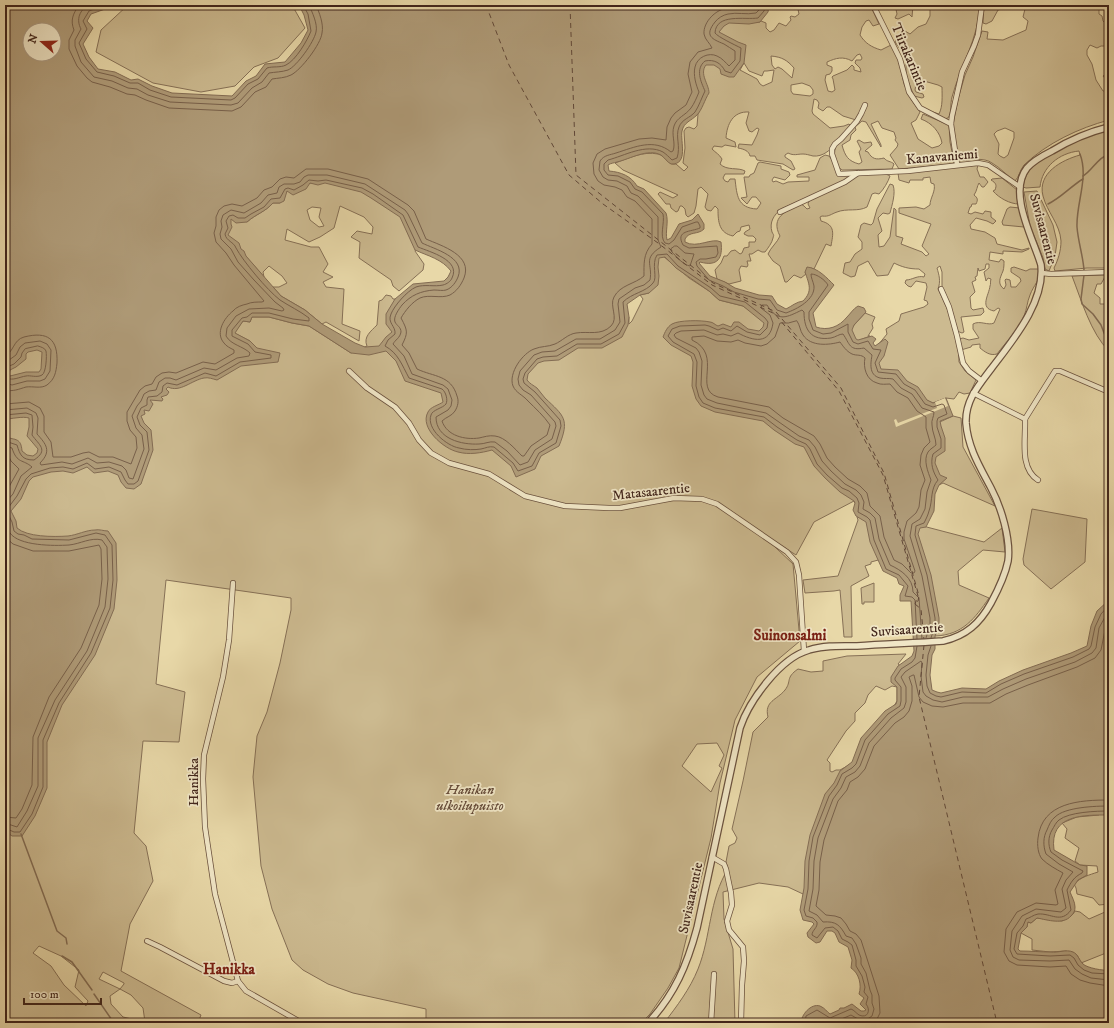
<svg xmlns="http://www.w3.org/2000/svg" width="1114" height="1028" viewBox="0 0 1114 1028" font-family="'IM FELL DW Pica',serif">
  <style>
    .green { fill: #ccba90; stroke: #867056; fill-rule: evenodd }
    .water { fill: #af9b78; stroke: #836c53; fill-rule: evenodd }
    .pier { fill: #e8d8a8 }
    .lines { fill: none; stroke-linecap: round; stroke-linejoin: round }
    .shore { stroke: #78604a; stroke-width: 1 }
    .stream { stroke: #836c53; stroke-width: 1.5 }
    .ferry { stroke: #624837; stroke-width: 1; stroke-dasharray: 5 4; stroke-linecap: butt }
    .minor-casing { stroke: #6b523e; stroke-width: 6 }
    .tertiary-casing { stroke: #6b523e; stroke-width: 8 }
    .minor { stroke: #f0e6c6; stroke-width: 4.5 }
    .tertiary { stroke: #f0e6c6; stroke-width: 5.5 }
    .labels { text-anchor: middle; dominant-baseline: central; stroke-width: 3.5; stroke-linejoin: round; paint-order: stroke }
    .street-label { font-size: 14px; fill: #41251b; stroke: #f0e6c6 }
    .park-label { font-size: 14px; font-style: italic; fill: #644a38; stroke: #f0e6c6 }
    .neighbourhood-label { font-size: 15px; font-weight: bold; fill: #7a1f14; stroke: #f0e6c6 }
  </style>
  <rect width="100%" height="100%" fill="#e8d8a8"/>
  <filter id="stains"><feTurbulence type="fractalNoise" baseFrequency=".005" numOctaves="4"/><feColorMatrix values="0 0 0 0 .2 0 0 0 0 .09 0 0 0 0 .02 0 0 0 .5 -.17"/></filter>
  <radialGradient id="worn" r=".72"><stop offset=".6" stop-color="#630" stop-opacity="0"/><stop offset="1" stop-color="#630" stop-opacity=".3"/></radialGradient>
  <g class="green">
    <polygon points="128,5 292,5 305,28 278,58 254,67 235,86 201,92 153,83 96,52 101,30"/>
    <path d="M797,5H870L879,24L873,26L869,20L866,21L862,27L860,35C865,43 871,47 881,50L891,45L898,58L904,84L911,99L920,112L916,120L911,123L918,139L932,148L939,146L942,143C940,132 932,123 921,119L923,114L949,125L950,142L954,162L953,164L899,169L890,155L897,147L898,144L895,140L896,138L894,132L882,128L878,121L871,124L881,145V147L866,122L862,121L855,127L856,130L851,135L850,140L842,145C845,156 848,161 859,164L862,162L859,152L861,149L857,141L859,140L864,143L871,142L872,145L866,150L865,151L868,152C872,159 876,160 884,158C887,162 891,161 894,164L892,169L842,170C833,164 833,153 837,143C830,150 823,157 813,156C809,155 806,154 803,154C797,154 794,156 788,153L785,155V157L791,161L795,169L793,170L783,164L757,160L755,156H750C749,151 744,149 738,148L739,144L752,145L757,135L759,129L757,128L752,132L749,131L746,123L749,112C733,111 727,124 726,138L735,142L736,147L725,145L722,147L714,146L712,149C716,153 719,154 722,159L720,164C727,171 738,167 745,171L744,174H725L723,178L725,181L728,182L730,179H735C737,195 737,208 757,209L761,203L756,197H752L747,204L741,198L747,197L744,177H749L750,175L754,173L758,163L760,162L781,166V169L789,172L790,175L785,180L774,177L772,180L773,182L776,181L783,184L788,182L809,181V177H797V175L815,170L820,158L825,155L829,156L832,160L839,175L853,174L842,182L781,209C774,215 769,222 772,232C774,236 774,234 773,238C772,243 768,248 765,252H762L758,250L752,254H749L751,261H747L748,265L747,267L741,266L739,270L741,281L729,284L717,279L715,270L721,263L724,256H727L731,251L735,250L740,254L742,253L744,248L749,247V242H755L756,239L753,236H748L744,234L745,232L750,229L749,225L741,227L740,231L737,232L733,236C719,233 718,222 718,209L715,206L711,211L707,210L705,207L708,194L701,187L698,189L696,206L694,213L688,217L686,215L685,209L682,206H680L678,211L676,212L671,208L670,204H666L658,194L660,192L673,198L678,195L623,170L615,163C629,158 643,151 658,154C666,156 668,166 676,164L684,171L688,167L683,163L685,148L684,131L686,128L689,127L694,129L697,126L698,114L703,103L699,75L715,20L760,22L761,21L766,23V28L770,32L774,30L779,23L786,26L791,20L790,17L791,16L795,17L799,14ZM860,54L862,58L861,60H856L855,63L860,68L861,72L854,70V67L852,65L847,70L833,76L832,77L833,79L835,90L832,92L828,91L825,80L826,75L830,74L832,71V67L827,65V62C836,58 843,56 852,61L857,55ZM771,56C782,57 787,60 794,68L792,78L782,69L778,67L775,69L772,65ZM744,63L749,71L762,76L764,71H767L774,70L772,82L763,86L760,84L757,79L740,70ZM802,83L810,86L813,90V94L810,96L793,94L791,91V85ZM814,99L817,100L819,103L818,108L823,111L827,107H830L843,116L856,120L851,126L849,124L844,126L830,128L813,114L812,111Z"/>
    <polygon points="895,5 913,5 912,17 909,14 898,19 895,18 897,14"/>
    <path d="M930,5H980C978,40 961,64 952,97C950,104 952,112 948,118L944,119L932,113L933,112L939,114C943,106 942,96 942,87L938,85L917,79L915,90L916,92L923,94L924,97L922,98L914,96L906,76V62L903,53L895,42L898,36L905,31L910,34L918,27L926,24L930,16Z"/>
    <polygon points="984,5 1003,5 1002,9 998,10 992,21 986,24 983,23"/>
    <path d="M1026,5H1103L1099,7V14L1102,16L1103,21L1105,23L1109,22V46H1101L1097,48L1090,45L1087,50V55L1092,64L1096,80L1103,91H1105L1108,82L1103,76L1107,73H1109V120C1079,128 1047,143 1024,165C1020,170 1019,177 1015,181C1007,176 1001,168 992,163C984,157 970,160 960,161L958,159L953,125L958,99L965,75L973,57L982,31L988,32L987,39L1003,40L1026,30L1028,21L1023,17ZM1005,128L1014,132V138L1008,155L1004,158L1000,156L998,154L999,144L994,134L997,131Z"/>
    <path d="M1109,130V276L1106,275L1101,284H1097L1094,293L1100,298V304H1107L1109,301V351C1091,334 1081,299 1072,276L1106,275L1108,268H1087L1055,271L1054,268C1058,260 1061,251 1061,241C1060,224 1047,212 1043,196C1037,173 1062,160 1080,155L1079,151C1059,153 1042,167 1040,187L1026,188L1023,187C1024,182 1025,177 1028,172C1038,156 1090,134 1109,130Z"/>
    <path d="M978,165L977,169L980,177H984L988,182L984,187H982L979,183C977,186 977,191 974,195C978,198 978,200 976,204H972L971,207H970L968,213L971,214L975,212L983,214L985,211L991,212V217L996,221L993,224L987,221L976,218L970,225L971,229L985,232L995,238L997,244L1022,250L1029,248V249L1022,252L1003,251V254L990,252L989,260L999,262L1001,259L1004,261C1004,264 1004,268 1003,271C1000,278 997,284 1004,289L1006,285L1005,280L1006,279L1010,280L1011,287H1016L1021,281L1020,278L1011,272V268L1014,267L1026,271L1030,269H1039C1040,282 1034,284 1030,295C1027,302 1027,309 1024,316C1018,330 1006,342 997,354C990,356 985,352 980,348V344L972,345L971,347L961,350L959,339L963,338L969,340L979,338L973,329V324C980,320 988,326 994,323L1000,309L998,308L994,311C979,308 989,295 990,286C991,284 990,282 991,279L988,278L986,281L984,272L989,268V264H986L985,269L979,271L978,268L977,276L975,277L976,280L972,282L975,292L970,297L971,308L973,310L983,308L984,312L981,315L961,317L964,332L962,333L957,331L942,288V272L940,266L937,268C939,275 941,281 938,289L951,317L958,343L959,362L965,371L976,380L970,393L964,394L959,392L954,399L946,398L933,403L881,380L875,346L878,345L887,334L886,329L899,321L901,314L924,307L928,304L927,301L924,300L927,287L926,283L916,281L911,287L908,286L905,283L906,280C912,280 918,275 924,277L925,274L919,269C909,269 902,267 894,263L888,275L877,276L868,261L858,266L855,276L851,277L843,273L845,263L850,262L855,254L862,249V242L858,237L861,225L864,223L871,225L873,223L877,209L890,184L893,185C896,193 892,205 890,213L888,214L883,213L878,218L882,231L878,235L879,247L884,246L890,237L894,208L896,210V236L903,238L901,244L922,252L926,256L929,254L922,246L931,224L899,213V208L916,207L924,209L930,205C930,198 936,191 934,184L931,183L930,177L923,178V180H910L909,183L899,180L898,173Z"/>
    <path d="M859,174H886L890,176C888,182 884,189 879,194L875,193L872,194L867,207C858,212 847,208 837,212C831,214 829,217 822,216L820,217L821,221C836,225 833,234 831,246L826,244L814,269L811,268L805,272L806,274L801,278L794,275L787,282H785L780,266L773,261L768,254C771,247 777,243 780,236C770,217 786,211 801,204L804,206L807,209L810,208L808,204L809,201Z"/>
    <path d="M1002,178L1017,190L1019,204C1010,204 999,198 993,191L995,190C997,185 996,183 991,180L992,179Z"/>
    <path d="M381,180L419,242L415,251L424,264L423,270L399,291L393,286L391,280L359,258L360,242L351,237L357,231L372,234L373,227L364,217L340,206L334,228L320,237L309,242L287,229L285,240L311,247H319L328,264L323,272L333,277L323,282L326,287L344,289L342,324L360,331L359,341L326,322L322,324L305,310L281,296L273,287H279L287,283L282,276L269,266L263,272L264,277L221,228L235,214L247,222C256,214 265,212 273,203H280L287,191L310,183ZM312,207L321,208L319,217L324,226L319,227L310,220L307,210Z"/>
    <polygon points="1037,191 1053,225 1057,242 1055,256 1049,271 1045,269 1043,258 1030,226 1024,192"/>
    <polygon points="1010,207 1020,208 1024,227 1003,225 1002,222 1007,209"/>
    <path d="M657,251L689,278L709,291L719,300L743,306L755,314L757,311L841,416L855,503L854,501L814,522L796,555L779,544L775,547L793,564L800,641L757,677L735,720L720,783L711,838L679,968L668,988L650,1014L641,1023H426V1009L353,993L328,984L303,970L292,960L272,909L261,866L253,777L257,736L267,712L280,663L291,610V598L166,580L156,684L185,692L179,742L143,741L134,833L146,846L153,881L130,924L121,971L201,1015L199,1020L194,1023H5V347L22,341L154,392L256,348L250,341L234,333L243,321L250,322L252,317H269L292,323L309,326L351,353L367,346C363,337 371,331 377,325L379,301L382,300L386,295L391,296L393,299H395L400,305L518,364L629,317V324L632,321L643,299L640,295L649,293ZM717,743L724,755L719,766L722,768L711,792L682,766L697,744ZM39,946L61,956L79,970L75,987L88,1001L86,1006L64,985L51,966L33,953ZM103,972L124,983V984L120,989L99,979ZM120,989L131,995L143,1008L145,1022L123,1017L111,1004L110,996Z"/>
    <polygon points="865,313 875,317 872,324 873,328 868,336 870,336 830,352"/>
    <polygon points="953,416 961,418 963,447 995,506 943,483 939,485 920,431"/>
    <polygon points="1032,509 1087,519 1085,562 1051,589 1024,565 1023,559"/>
    <polygon points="876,510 900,554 871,562 871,564 865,566 869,576 851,586 852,637 844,637 840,590 834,591 805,593 803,580 838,576 858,520 857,517"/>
    <path d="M919,525L984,542L1002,528L1005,552L983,550L958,571L959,585L989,598C975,618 963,635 935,636L939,626L908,526Z"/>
    <polygon points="874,583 874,602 864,602 864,604 862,604 861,588"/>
    <path d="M906,654L898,664L901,666L908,698L894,706L897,701V687L892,686L885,690L876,686L868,695L865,703L855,713V721L846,731L827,760L830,763V771L832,772L836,770H840L849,765L803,894L788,887L759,883L723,892L724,919L733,949L735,1023H664C677,1006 690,989 698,969C711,937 709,899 728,869L726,862L729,846L735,843L737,838L732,829L743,781L753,732L768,717C764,701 777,700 785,690C792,681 785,678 798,669L811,672L823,671V661L847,656Z"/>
    <path d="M1109,807V904L1099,905L1093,898L1077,894L1076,888L1074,884C1081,877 1089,875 1098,872L1097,866L1080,865L1075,861L1079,848L1065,838L1067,829L1062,823L1077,817L1099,815Z"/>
    <polygon points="1075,911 1080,912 1089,919 1105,912 1109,914 1109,954 1106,953 1081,963 1077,955 1066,951 1050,952 1032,950 1032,939 1021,933 1027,927 1027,922 1031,923 1037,918 1062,921 1073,914"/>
  </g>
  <path class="water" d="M5,5H110L108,8L91,14L87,21L93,28L83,44L89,57L98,69L115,72L131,80L138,79L152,86L172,93L232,96L246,81L256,76L265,64L285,62L301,43L308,30L304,15L299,5H769L768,12L760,22L749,24L729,23L724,26L719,32L738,42L746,45L744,63L734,77H729L721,74L720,69L714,65H706C699,74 709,84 709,93C705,99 702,110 697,115C691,121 684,122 682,131C680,141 689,165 671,164C667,162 665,158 661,155C648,148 630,159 617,162C614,163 611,163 608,165L609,171C621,172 631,176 637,186L644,189L666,213C669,222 665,231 667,240L671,238L679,224L692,220L698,214L704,224V229C698,235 689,231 685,239V242C697,249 712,237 721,242C723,258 718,267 700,262L699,263L710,276L725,282L735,288L759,295L772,296L777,304L786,309C792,306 796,302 803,301C813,291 809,284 805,272L807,267C818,268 827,278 834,285L813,313L816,327C828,331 839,327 847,317C851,313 853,309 858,306L864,308L866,312L854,325L852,330L856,339L858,340L872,336L876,339L873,343L875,346L885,339L888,342L884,356L879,363L881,369L898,370L907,381L918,387L927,400L933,403L946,398L953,416L940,421L941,426L945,438V451L936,457L935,463L940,475L947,478L939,485L935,494L934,511L926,527L920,528L918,534L931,575L939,618V626L935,636V649L932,655L930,675L932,690L937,692L941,693L962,688L986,689L999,681L1023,670L1071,653L1087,646L1091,626L1097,611L1109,600V815C1084,815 1049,814 1054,850L1080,865L1087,866V875L1078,880L1070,892C1072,897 1075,902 1075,907C1075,911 1074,913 1071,916C1063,925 1048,920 1037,918L1031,923L1028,922L1027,927L1021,933L1018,949L1020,951C1031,951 1041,952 1051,952C1058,953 1066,949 1073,952C1078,954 1079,960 1083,964C1087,968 1104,971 1109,970V1023H801C801,1015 811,1003 820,1006C825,1008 827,1012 830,1014L839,1010L840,1008H844L852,1004L861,1011H864L866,1010L860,1004L864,998L859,994C862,985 859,973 851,968L852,960L848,947L839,942L835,933L832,931H827L820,942L816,943L808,937L807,933L814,924L812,922L803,920L800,910L804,888L805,861L810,835L825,794L834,783L840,771L852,762L861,738L885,711L896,704L897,701V687L891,682V677L898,666L912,656L914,651L911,601H900V595L904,586L899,584L897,578L883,571L870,542L866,522L856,516L853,510L855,503L854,501L840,492L825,478L814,466L804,447L795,444L774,430L763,421L715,412L701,406L696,399L692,386L693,362L691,356L671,345L663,337C665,332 667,327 672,324C679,320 701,320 710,322C713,322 715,325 718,326L723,324L731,327L734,322H739L748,329L759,331L763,327L764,323L743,306L719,300L709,291L676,268L665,257L659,258L658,267L659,276L658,285L649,293L640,295L627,304L629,317L628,325L622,337L602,348H578L559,360L544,361L538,363L528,374L527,380C530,384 533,385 537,388C540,391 542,395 545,398C564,416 570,419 559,446L541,456L535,469L516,477L511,466L492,450C481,453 469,455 458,452C444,449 419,428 428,412C430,407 439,405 443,402L441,393L405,381L396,361L386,351L369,355L351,353L309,326L292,323L269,317H252L250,322L243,321L235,333L250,341L257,348L280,353L278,362L241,366L217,380C213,379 208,377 204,378C192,380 180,393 168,387L166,389L169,392L167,395L161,397L163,399L162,401L150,400L153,404L149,411L144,410L145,414L141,416L144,423L151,430L153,450L141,484L134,489L126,488L121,482L118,475L108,471L94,473L87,467L73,473L63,471L51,472L33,477L29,481L21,499L11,511L16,521L17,528C27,537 53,537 68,536C77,535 86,530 95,530C99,529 104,531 108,531L116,543L117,580L114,609L95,655L62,705L47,742V788L35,816L22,836H12L5,831V437C16,440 21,438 22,451L27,455L33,456L37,453L38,449L27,436L29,427V418C22,416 12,419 5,419ZM30,30H54V54H30ZM310,183L318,185L325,183L361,192L371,198L400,217L415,250C428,256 442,259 451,271L448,277L444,281L413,284L395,299L386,314V324L392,332L386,337L379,346L365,347L355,343L322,324L305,310L281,296L246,256L244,251L241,249L239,243L228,235L232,227L231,224V219L236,223L247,222C256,214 265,212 273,203H280L284,201L287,191L293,195L306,189ZM37,350L42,352L41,369L39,372H26L10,376L9,374L10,370L16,367L26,359V354L28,352Z"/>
  <polygon class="pier" points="945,398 948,406 896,427 894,420 896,419 898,423 937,408 935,402"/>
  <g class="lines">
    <g class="shore">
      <path d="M79,5C73,14 70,20 74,30L69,40V49L77,66L87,78L92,82L110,87L127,94L135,95L146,100L169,108L232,111L241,107L255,92L266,87L272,79C278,78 285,78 291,75C301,70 321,44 322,33C324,24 319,12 316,5"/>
      <path d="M90,5C79,9 76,20 81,29L75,40V46L81,62L94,77L112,81L128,88L137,89L148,95L170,102L231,105L238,103L252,88L262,82L269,73C275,72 282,72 288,70C297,66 314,42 316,32C318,24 312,12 309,5"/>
      <path d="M105,5L89,11L83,21L87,29L79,43L86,59L97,72L114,76L130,83H138L150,90L171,97L231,100L235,98L248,84L258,79L267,68C273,66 280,68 286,65C296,60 307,41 311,31L308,14L303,5"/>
      <path d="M766,5L764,11L758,18C745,20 716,13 715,33C718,37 735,45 741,48L740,61L731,73L725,71C721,63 714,59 705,61C695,69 701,82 705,91C702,97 699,106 695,112C690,118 682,119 679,127C675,137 681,146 677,158L672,160C669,157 666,154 663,152C646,143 624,156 608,160L604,164V170L608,175L618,176L630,182L635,189L642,192L663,214C665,223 659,236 665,243L669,244L674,240L682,227L696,222H698L700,226V228C691,232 675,230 683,245L689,248L717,246L718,253L716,257L706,259H700L696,262L697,266L709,280L723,286L734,292L758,299L770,300L777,310L786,313C797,309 815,300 814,286C813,281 811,278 811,274C817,274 825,280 828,285L809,312V319L813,330L823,334L831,333L848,324V332L853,342L858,344L868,341L873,349L881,350L875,363L878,372L896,374L904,384L915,390L925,404L933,407L942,404L944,405L947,414L938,418L937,421V427L941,439V448L933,454C930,464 933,472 938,480C930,489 933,500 929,511C928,515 926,519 924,523L916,526L915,535L927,575L935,618V625L931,638"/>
      <path d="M675,246H677L685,253L694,254L690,266C683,265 677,257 671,251V249Z"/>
      <path d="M797,321C800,325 800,331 803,335C811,347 829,345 840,342C843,346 846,351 852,354C857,356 861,354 865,358C863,367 866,380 877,383C881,385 886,384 890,384L897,392L908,398L917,411L926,417V428L930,442L924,448L921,455L920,465L925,480L921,490L919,507L916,513L907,521L904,532V539L915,571L914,573H911L902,564L894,560L884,537L880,516L870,506L867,493L860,486L848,479L835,467L827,458L820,444L814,436L783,418L769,407L718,397C692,389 724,355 692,340V337L704,336L717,341L731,342L738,340L745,343L761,346L767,344L775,337L780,323H788Z"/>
      <path d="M38,346C41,347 45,348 46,351C47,356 46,373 42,375C37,378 30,375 26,376C19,377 13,381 7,378L5,374L7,367L14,364L21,357L22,353L25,349Z"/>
      <path d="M5,356C14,352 13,340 24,337C48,331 58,339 57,363C56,372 55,379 47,385C41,389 33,386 26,387C19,389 13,392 5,390"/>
      <polyline points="5,363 16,355 20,347 25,343 40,341 47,344 51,350 50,371 45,379 40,381 27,381 12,385 5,383"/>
      <path d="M5,404L29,402L40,408L44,416V432L51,442L53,457H71L83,453L89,452L99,457H113L131,464L137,448L136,437L130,430L127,421V412L140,390L145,386L152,384L156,377L162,373L169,372L176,373L203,362L215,364L234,353V350C230,348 226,346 224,343C215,333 224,318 233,311C236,307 242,305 247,304C251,302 257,302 262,302L264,301L234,265L226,253L216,242L214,233L216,226V217L219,210L224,206L232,204L242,206L257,198L264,190L272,187L280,179L286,177L294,178L306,169H328L368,179L408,205L414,211L426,239C442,246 473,255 464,278C461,285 457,291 450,295C441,299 429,294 420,298C412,302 405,311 401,318C408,331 408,333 402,345L409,353L417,369C434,377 451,375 457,396C459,401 458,406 455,411C452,416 446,417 442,421C447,436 465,440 479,438C484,437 489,435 495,436C505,437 515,449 522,456H524L531,446L547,435L550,425C544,416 535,408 528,401C523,395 516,393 513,386C508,373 523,353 534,349C541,346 548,347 555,344C562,341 568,334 576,333C588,331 601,336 611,326C619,318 609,306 614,297C620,285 635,284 644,276C644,264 643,254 652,244V219L635,201L627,197L622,190L615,187L604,185L598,181L594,174L593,163L597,154L605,149L639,139L652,138L666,140L667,127L671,118L675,113L686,105L692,92L688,74L690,62L698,52L712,48C710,43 705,40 704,34C703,22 716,9 728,8C736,7 745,9 753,8L754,5"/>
      <path d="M5,410L27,408L36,413L38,418L37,434C46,444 52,451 40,463L41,465L62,462L72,464L88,458L97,463L109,462L122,466L126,470L129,478L133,479L144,449L142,435L136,428L132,416L137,406L141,401L144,394L149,391L156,390L159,382L165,378H170L176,380L204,368L216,370L237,358L249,356L250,353C243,346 231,345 226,336L227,328L236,316L249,309L269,308L282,311L284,310L283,308L275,302L254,280L238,262L231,249L221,239L220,234L222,227L221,221L223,215L231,210L244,213L261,203L268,195L277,193L279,187L284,184H294L300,182L304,177L308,175H327L365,184L405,210L408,214L422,243C434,249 466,257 458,277C456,282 452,288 446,290C443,291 438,290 434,290C421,291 411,295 402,305C399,309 393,317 395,322C397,326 401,327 401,332C400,338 395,340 393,344L404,356L412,374L443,385L448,389L452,400L451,406L448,410L436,417C436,439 462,445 479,444C485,444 489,441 495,442L507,451L520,465L528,462L535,450L552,439L556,426L555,422L531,395L523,390L519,385L518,379L520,371L534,355L542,352L555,351L576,339H600L615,330L620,322L618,304L619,299L635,288L644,285L650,280C653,264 642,259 661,247L658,240V217L638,196L631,193L627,186L617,181L608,180L603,177L599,170L600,161C604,155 610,155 616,153C635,147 654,138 671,152L673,151C676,143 671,135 674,126C677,117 685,116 691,108C694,104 697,97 699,92C696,85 693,75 695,67C697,57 709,52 717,56C722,58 726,63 729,66L735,60V51C731,49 728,46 724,44C712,39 704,36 715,22C718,18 723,15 728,14C737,12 746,15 756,13L760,9V5"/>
      <path d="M5,415L26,413L32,415L33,427L32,435C39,445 49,450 34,460C22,460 20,455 17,445L5,441"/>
      <path d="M5,446L12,448C17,464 23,459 32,467L21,476L13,494L5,503"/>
      <polyline points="5,452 7,453 11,461 19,469 5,494"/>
      <path d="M5,519C8,523 6,529 10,533C19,546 54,546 69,545C80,544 91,537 102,540L107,547L108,579L105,607L87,651L55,700L38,738V786L27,811L17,827L5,823"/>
      <polyline points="5,537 13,544 33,551 69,551 99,545 101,549 102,579 99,605 81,648 49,697 33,737 32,785 22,809 16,818 5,817"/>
      <path d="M922,639L919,598L913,592C913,578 901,570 890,565L879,539L875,518L870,513L863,509L864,502L861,495L856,490L845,484L831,471L822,461L815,447L809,440L799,436L766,413L717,403L707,399L704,395L701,385L702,361L699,352L696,348L676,338L674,335L676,333L681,331L704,330L717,335L723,334L731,336L738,333C753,341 770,345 773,323L770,315L761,308L762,305H767C778,323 787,317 802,310L804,312C804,330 811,341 831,338C836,337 839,334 843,334C850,344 849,351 864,348L872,355C871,362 868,375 880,378C884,379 889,378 893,379L901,388L912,394L922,408L934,412C934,417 931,420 932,425C932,432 936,438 936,445C934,447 930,449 928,452C923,460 928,472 931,480L927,492L925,509L920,519L912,524L910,536L922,576L930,618V625L926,638"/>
      <polyline points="931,646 928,655 926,675 927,686 930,693 936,696 941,697 962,692 986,693 1001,684 1024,674 1073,657 1089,649 1091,646 1095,627 1101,614 1109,605"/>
      <path d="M1109,800C1080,800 1042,802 1038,838C1037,845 1038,854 1042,859C1048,865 1056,869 1063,873L1055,890L1058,904L1056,905L1036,903L1017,912L1006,929L1004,952L1009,961L1017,965L1050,967L1066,966L1071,974L1080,980L1090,983L1109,986"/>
      <path d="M1109,806C1096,806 1065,807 1055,817C1051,820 1049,825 1047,830C1043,837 1043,846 1046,854L1059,864L1073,872L1066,880L1062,889L1066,908L1061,912L1036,909L1022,916L1012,931L1010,950L1013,957L1019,960L1050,961L1069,960L1075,969L1082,974L1091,978L1109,980"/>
      <path d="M1109,811C1096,811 1069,812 1059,820C1056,822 1054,827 1052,830C1048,837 1048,845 1051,852L1062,860L1083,871L1082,873C1074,877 1071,882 1067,890L1071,910C1061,924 1051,913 1038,914C1033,915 1030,918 1026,919L1023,926L1017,933L1014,949L1017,954L1050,956L1070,955L1074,958L1078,965L1084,970L1092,973L1109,974"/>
      <path d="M5,828L14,832H20L32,814L43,787V740L59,703L91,653L110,608L113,580L112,545L105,535L96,533L69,540L32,539L24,535L18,534L14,531L12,522L7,512L8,508L17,496L26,479L31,474L50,468L63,467L73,469L87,463L95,469L109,467L121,472L125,480L128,484H134L138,481L149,450L147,432L140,425L137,417L141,408L147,405V400L148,397L157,396L162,392L163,386L167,383L177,385L205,373L216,376L240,362L271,358V355L255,352L248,344L232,336V330L242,318L247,317L252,313H269L293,319L309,321V318C300,311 289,306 280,300C267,290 243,261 236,248C234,242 226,241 225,234L228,228L226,221L229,216L233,215L238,218H245L251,214L264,207L271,199L280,198L285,189L288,188L294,190L303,185L309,180L318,181L326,180L362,188L373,194L403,215L418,247C430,252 461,260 452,278C451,281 447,284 443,285C435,287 424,284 416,287C407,291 394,306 391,314C387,323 396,326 395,334L388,340L385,346C398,353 402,365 409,378L442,389C446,392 448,400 446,404C443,408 432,410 431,415C426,429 447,446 459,448C466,450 475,450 481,449C486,448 489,446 494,447L513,463L518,471L532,466L539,453L556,443L561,426L560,420L535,392L524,383L523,379L525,373L537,359L543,357L557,356L577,344H601L619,334L625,323L623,302C632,293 646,292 653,283C658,278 651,264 657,255L667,254L678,266L711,288L720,296L745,302L765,318L768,322L767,328L760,335L747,332L737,326L731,331L723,328L718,330L709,326L705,325L680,326L672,329L668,336L673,342L694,354L697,362L696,386L699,397L703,403L715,408L764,417L777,427L797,440L806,444L810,449L817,464L827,475L842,488L849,491L857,498L859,503L858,512L867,517L870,520L874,540L886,569L899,575L908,586L905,596L912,597L915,600L917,639"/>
      <path d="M805,1023L806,1016L817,1010L830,1018L851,1009C854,1010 856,1013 859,1015C868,1019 871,1010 866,1004L868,997L864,992L865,987L862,976L856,966V960L852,945L848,942L842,939L838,931L833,927L825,928L817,938L812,935C812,930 818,928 817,922L813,918L806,916L804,910L808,889L809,861L813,837L829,796L837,785L842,774L852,768L856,764L865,740L888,714L900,706L901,701V687L895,680V678L901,669L912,662L915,658L917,646"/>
      <path d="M832,1023L851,1015L858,1019L866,1020L872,1016L874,1009L872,1003V995L870,990L866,973L861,964V958L856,944L852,938L846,936C840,925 836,921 823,922L817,915L809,911L813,889L814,861L818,838L833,799L841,788L846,777L855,772L860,766L869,743L891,718L904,708L906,702V687L901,677L905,672L921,661L922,663L921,676L923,692L926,696L933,700L942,702L963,697H988L1003,689L1026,679L1075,662L1092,653L1096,648L1099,628L1105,617L1109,612"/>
      <polyline points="874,1023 877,1019 880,1013 879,996 861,940 856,934 850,931 846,924 841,918 835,916 826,915 816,906 819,890 820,862 824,840 838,801 847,790 850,782 858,777 865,769 874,746 895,723 904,717 909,711 912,701 912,686 909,677 913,675 914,675 919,697 923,702 932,706 943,707 963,703 990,703 1006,694 1028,685 1077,667 1095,658 1101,650 1105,630 1109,622"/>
    </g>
    <g class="stream">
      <path d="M1080,154C1089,178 1076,203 1077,227C1078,241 1083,256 1084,270"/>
      <path d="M1083,176C1093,170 1097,158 1109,154"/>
      <path d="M1048,204C1061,198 1071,186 1083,179"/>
      <polyline points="1084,275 1081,299 1082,304 1093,314 1101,325 1109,346"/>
      <polyline points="21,834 57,931 66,938 67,944"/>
      <polyline points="62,956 72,962 92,990"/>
      <polyline points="94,994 114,1023"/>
    </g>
    <g class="ferry">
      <polyline points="486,5 509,65 569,175 603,204 658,243 712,285 775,314 839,391 883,475 918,596 915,604"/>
      <polyline points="570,5 576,175 713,283 776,312 841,388 884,473 919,596 918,601 915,604"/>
      <polyline points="915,604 921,609 924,640"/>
      <polyline points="924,645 919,697 997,1023"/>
    </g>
    <defs>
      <g id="minor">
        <polyline points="873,5 900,59 909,92 920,108 951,124"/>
        <polyline points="865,105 861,114 857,121 841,139 835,144 832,149 832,154 839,174 908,171 978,163 988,165 1020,187"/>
        <polyline points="957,164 951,124 952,116 962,72 974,46 978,35 982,5"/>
        <polyline points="780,212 845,182 858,173"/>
        <polyline points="1042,273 1051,274 1109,272"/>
        <polyline points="941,289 949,307 957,336 963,363 969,371 982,381"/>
        <polyline points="349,371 367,388 395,407 409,423 419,440 431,453 449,463 489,474 525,496 565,506 609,508 620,508 674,498 702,499 717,504 787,552 796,562 799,575 804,651"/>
        <path d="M973,393L1025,419C1026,439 1019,468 1038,480"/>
        <polyline points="1025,419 1055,371 1060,371 1109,392"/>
        <polyline points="233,583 229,640 223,677 204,755 203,779 205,827 215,894 238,981 246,991 302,1023"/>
        <polyline points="712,857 724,864 726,869 731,893 732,905 727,921 729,930 743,947 744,961 742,985 741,1023"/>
        <polyline points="147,941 160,947 224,981 232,983 238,981"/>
        <polyline points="711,1023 714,974"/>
      </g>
      <path id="tertiary" d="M648,1023C675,994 687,965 697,928L740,728C749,701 780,658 809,650C824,645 842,646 857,646C886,644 915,643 943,641C966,636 980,623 991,603C998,590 1005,576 1008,561C1011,539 1001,507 991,488C980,467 968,448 966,423C965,401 978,386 991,369C1012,341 1045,303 1041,265C1034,240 1007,193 1027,168C1033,161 1044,155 1052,151C1070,140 1089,132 1109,127"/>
    </defs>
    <use href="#minor" class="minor-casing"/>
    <use href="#tertiary" class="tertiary-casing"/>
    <use href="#minor" class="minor"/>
    <use href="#tertiary" class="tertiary"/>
  </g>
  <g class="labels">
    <g class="street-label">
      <text transform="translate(909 57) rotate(67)">Tiirakarintie</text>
      <text transform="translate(942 157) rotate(-5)">Kanavaniemi</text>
      <text transform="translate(1043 229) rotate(75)">Suvisaarentie</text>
      <text transform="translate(651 492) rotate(-6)">Matasaarentie</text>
      <text transform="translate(907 630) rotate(-4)">Suvisaarentie</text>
      <text transform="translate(194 782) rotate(-90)">Hanikka</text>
      <text transform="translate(691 898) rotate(-78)">Suvisaarentie</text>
    </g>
    <g class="park-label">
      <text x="470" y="790">Hanikan<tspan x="470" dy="16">ulkoilupuisto</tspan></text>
    </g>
    <g class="neighbourhood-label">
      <text x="790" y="635">Suinonsalmi</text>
      <text x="229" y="969">Hanikka</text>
    </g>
  </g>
  <rect width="1114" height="1028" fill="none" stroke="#e8d8a8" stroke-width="20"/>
  <rect x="6" y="6" width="1102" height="1016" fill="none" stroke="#41251b" stroke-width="2"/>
  <rect x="10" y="10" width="1094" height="1008" fill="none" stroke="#41251b"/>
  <g transform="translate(42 42) rotate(290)"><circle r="19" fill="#f0e6c6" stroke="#aa9982"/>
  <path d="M0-3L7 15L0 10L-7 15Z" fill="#8f2418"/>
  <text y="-6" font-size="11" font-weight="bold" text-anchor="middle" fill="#41251b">N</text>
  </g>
  <path d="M24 998v6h77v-6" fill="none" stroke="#41251b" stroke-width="2"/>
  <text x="30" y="998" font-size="12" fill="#41251b" stroke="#f0e6c6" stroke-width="3" paint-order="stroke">100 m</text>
  <rect width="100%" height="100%" filter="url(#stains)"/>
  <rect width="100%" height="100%" fill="url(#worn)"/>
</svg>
